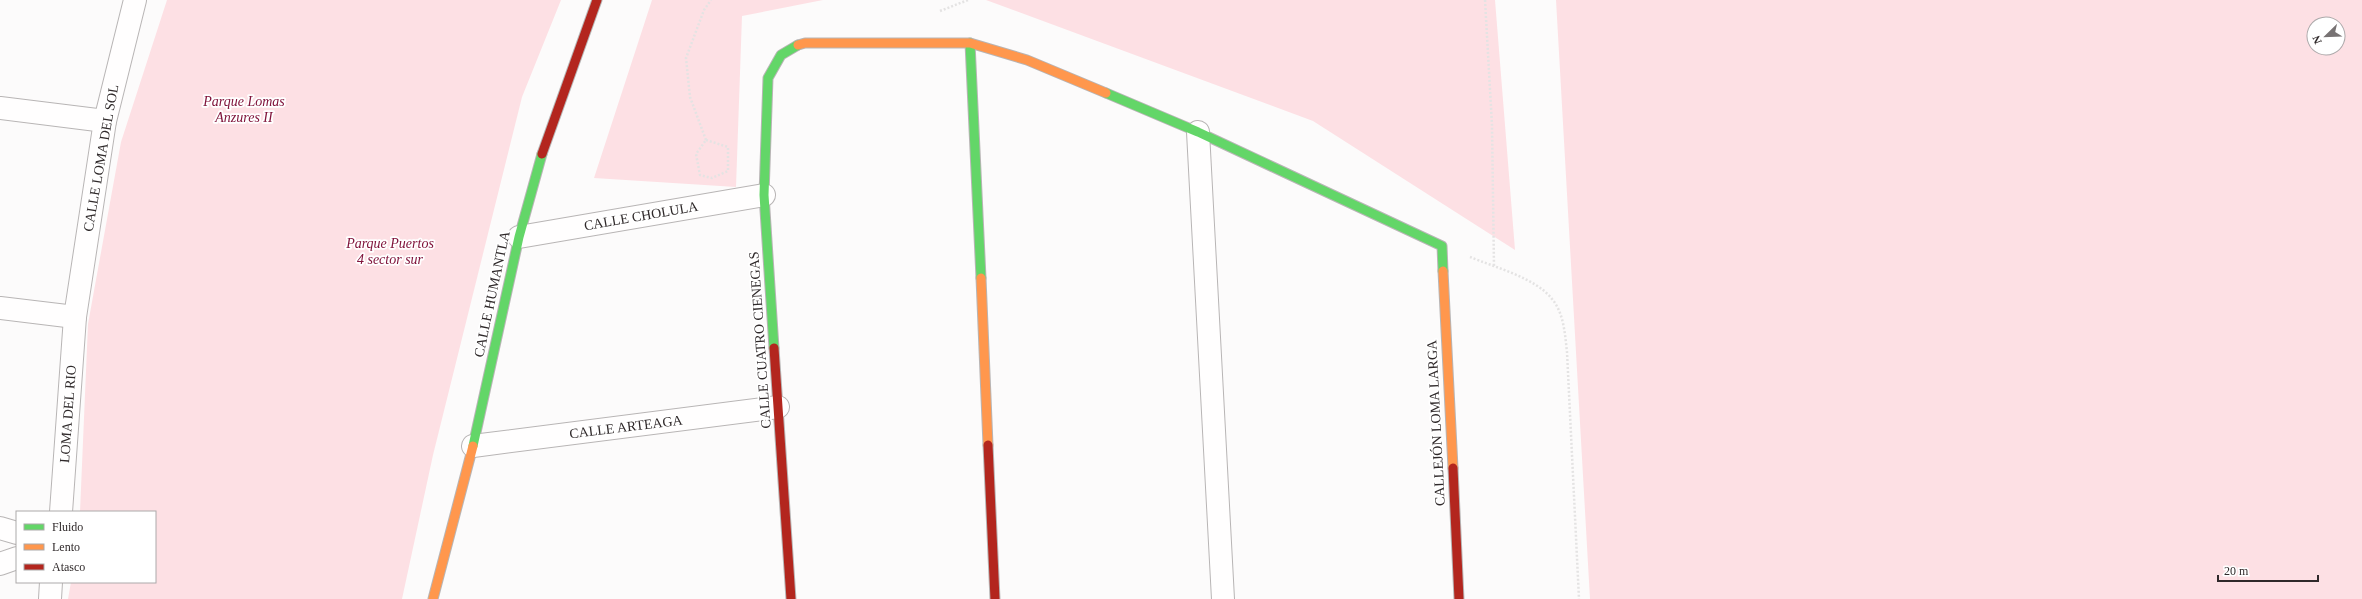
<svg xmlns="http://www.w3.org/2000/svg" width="2362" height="599" viewBox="0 0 2362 599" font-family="Georgia,serif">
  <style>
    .green { fill: #fde0e4; fill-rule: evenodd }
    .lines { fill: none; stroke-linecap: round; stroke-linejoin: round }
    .street-casing { stroke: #b8b5b5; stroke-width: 24 }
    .fast-casing { stroke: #b8b5b5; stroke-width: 11 }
    .slow-casing { stroke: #b8b5b5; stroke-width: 11 }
    .jam-casing { stroke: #b8b5b5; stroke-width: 11 }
    .path { stroke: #e4e3e3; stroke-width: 2.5; stroke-dasharray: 2 2; stroke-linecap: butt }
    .street { stroke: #fffefe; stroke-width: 22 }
    .fast { stroke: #63d668; stroke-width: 9 }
    .slow { stroke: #ff974d; stroke-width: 9 }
    .jam { stroke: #b3261e; stroke-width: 9 }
    .labels { text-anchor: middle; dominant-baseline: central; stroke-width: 3.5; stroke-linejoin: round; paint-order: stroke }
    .park-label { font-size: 14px; font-style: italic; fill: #80143b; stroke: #fff }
    .street-label { font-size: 14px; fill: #2f292a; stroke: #fff }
  </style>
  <rect width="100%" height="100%" fill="#fcfbfb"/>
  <g class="green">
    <polygon points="167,0 561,0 522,97 433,455 402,599 68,599 71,582 155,582 155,512 80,512 88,324 121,142"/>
    <polygon points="652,0 823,0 742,16 736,187 594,178"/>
    <polygon points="986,0 1495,0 1515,250 1313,121"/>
    <path d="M1556,0H2362V599H1590ZM2314,24H2338V48H2314Z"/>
  </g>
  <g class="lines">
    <defs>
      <g id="street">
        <polyline points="0,108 105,121"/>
        <polyline points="1198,132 1223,599"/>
        <polyline points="519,237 764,195"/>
        <polyline points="0,308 75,317"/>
        <polyline points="473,446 778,407"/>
        <polyline points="61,512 75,317 105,121 135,0"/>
        <polyline points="0,528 17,533"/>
        <polyline points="0,564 17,558"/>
        <polyline points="50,599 51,582"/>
      </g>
      <g id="fast">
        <polyline points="970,43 981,278"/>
        <polyline points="1106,93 1198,132 1442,246 1443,271"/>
        <polyline points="774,348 764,195 768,78 781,55 798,45"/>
        <polyline points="473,446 519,237 542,154"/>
      </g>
      <g id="slow">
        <polyline points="798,45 805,43 970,43 1027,60 1106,93"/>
        <polyline points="1443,271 1453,468"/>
        <polyline points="981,278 988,445"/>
        <polyline points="433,599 473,446"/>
      </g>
      <g id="jam">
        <polyline points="542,154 597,0"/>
        <polyline points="774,348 791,599"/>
        <polyline points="988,445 995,599"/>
        <polyline points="1453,468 1459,599"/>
      </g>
    </defs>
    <use href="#street" class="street-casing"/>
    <use href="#fast" class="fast-casing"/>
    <use href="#slow" class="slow-casing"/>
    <use href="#jam" class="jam-casing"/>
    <g class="path">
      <polyline points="1485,0 1492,125 1494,267"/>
      <polyline points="940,11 968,0"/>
      <polyline points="706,140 690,97 686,58 704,10 711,0"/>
      <polygon points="706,140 728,147 728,171 712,178 700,175 696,154"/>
      <path d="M1470,257C1494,267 1536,278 1552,299C1564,313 1565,335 1567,352L1579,599"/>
    </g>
    <use href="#street" class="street"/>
    <use href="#fast" class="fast"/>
    <use href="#slow" class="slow"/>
    <use href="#jam" class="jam"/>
  </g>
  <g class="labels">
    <g class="park-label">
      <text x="244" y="101">Parque Lomas<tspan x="244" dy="16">Anzures II</tspan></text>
      <text x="390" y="243">Parque Puertos<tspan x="390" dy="16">4 sector sur</tspan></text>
    </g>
    <g class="street-label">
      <text transform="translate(101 158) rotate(-80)">CALLE LOMA DEL SOL</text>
      <text transform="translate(641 216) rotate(-10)">CALLE CHOLULA</text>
      <text transform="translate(492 294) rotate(-78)">CALLE HUMANTLA</text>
      <text transform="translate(760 340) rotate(-94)">CALLE CUATRO CIENEGAS</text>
      <text transform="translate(68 414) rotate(-86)">LOMA DEL RIO</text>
      <text transform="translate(1436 423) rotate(-93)">CALLEJÓN LOMA LARGA</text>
      <text transform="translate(626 427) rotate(-7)">CALLE ARTEAGA</text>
    </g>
  </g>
  <rect x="16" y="511" width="140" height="72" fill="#ffffff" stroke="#aca9aa"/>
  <rect x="24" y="524" width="20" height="6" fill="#63d668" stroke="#aca9aa"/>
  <text x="52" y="531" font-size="12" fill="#2f292a">Fluido</text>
  <rect x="24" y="544" width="20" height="6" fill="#ff974d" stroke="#aca9aa"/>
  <text x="52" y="551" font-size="12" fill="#2f292a">Lento</text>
  <rect x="24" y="564" width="20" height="6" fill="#b3261e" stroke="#aca9aa"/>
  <text x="52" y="571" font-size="12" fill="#2f292a">Atasco</text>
  <g transform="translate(2326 36) rotate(247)"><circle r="19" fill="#ffffff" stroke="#aca9aa"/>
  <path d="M0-3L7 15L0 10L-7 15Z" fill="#777273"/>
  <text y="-6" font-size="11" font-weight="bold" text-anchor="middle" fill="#2f292a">N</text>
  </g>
  <path d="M2218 575v6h100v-6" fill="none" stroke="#2f292a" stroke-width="2"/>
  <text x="2224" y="575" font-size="12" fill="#2f292a" stroke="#ffffff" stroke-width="3" paint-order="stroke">20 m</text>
</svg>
